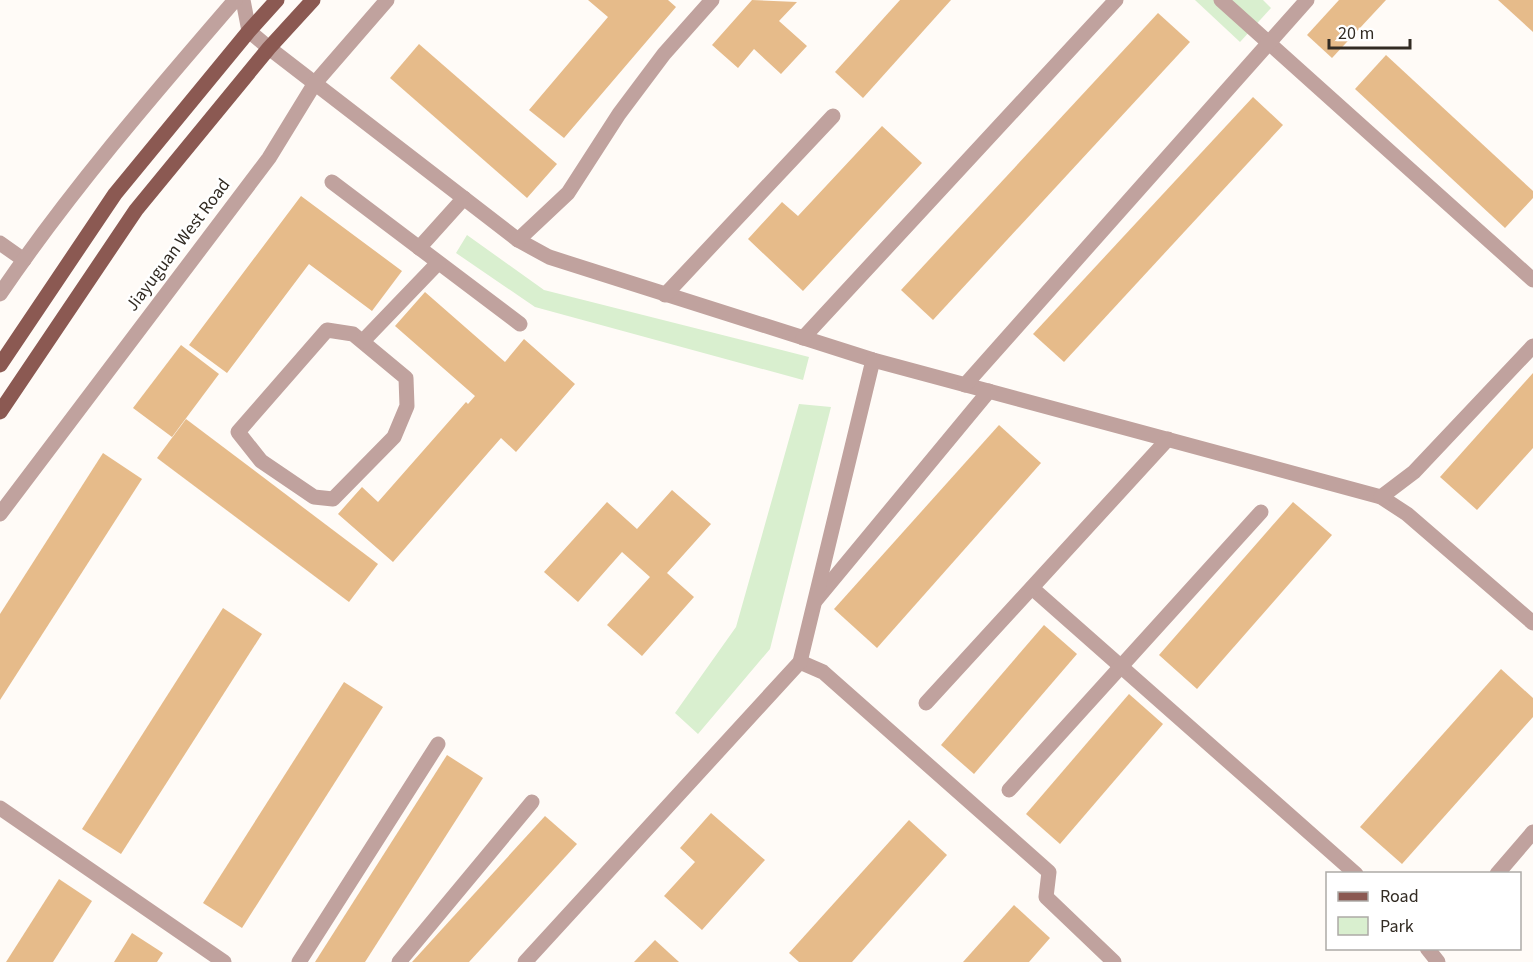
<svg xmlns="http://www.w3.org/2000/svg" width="1533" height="962" viewBox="0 0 1533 962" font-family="'Source Sans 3',sans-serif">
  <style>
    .green { fill: #d9efcf }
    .building { fill: #e6bb8a }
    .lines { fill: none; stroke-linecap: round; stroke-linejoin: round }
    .minor { stroke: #c0a29e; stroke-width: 15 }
    .major { stroke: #8b5952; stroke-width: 15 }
    .labels { text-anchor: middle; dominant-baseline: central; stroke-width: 5; stroke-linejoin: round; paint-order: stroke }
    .street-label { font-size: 18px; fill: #322b23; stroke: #fff }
  </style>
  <rect width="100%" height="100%" fill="#fffbf7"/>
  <g class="green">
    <polygon points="1195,0 1263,0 1271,8 1240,42"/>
    <polygon points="467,235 544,290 809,357 803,380 535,307 456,253"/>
    <polygon points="799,404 831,407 770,649 698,734 675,713 736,627"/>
  </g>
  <g class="building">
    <polygon points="588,0 668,0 676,7 564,138 529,110 608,17"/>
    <polygon points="752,0 797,2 779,21 807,46 781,74 754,49 738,68 712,45"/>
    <polygon points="900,0 951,0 863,98 835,72"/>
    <polygon points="1339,0 1386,0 1332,58 1307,35"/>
    <polygon points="1498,0 1533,0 1533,32"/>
    <polygon points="1158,13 1190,42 933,320 901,290"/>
    <polygon points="419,44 557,164 527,198 390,78"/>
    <polygon points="1386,55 1533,191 1533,198 1505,228 1355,89"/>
    <polygon points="1253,97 1283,125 1064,362 1033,334"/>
    <polygon points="882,126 922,163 803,291 748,239 782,202 798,216"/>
    <polygon points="301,196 402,271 372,311 309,264 227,373 189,345"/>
    <polygon points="425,292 505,362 524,339 575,384 516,452 501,438 393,562 338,514 362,487 378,502 466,402 468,404 475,396 395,326"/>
    <polygon points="181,345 219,374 172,437 133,408"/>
    <polygon points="1533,373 1533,448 1477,510 1440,477"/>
    <polygon points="186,419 378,564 349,602 157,458"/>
    <polygon points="999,425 1041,463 877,648 834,609"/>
    <polygon points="103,453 142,479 0,700 0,614"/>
    <polygon points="672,490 711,524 667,573 694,597 642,656 607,625 650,577 622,552 578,602 544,572 607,502 637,529"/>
    <polygon points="1293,502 1332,535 1197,689 1159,655"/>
    <polygon points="223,608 262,634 121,854 82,829"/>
    <polygon points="1044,625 1077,654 974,774 941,745"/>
    <polygon points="1501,669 1533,698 1533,717 1402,864 1360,827"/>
    <polygon points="344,682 383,707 242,928 203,903"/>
    <polygon points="1129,694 1163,724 1060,844 1026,814"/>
    <polygon points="447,755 483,778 365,962 315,962"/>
    <polygon points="711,813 765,860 702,930 664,896 695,862 680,848"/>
    <polygon points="545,816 577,844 469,962 412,962"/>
    <polygon points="909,820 947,855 852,962 799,962 789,953"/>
    <polygon points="59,879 92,901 53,962 6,962"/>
    <polygon points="1014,905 1050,938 1029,962 963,962"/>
    <polygon points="132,933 163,953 157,962 114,962"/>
    <polygon points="655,940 679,962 634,962"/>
  </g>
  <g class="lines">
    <g class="minor">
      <polyline points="243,0 249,31 269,48 518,240 549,257 873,360 1381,497 1407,514 1533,623"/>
      <polyline points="1221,0 1533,280"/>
      <polyline points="332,182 520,324"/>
      <polyline points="518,240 568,193 619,114 664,54 712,0"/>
      <polyline points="0,243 24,260"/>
      <polyline points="419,248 464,198"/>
      <path d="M0,294C70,191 153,95 235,0"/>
      <polyline points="665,295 833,116"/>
      <polygon points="327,330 353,334 406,378 407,406 394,437 333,499 314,497 261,461 238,432"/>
      <polyline points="803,338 1116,0"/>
      <polyline points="363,341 438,263"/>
      <polyline points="965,385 1307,0"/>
      <polyline points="1381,497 1414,472 1533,346"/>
      <polyline points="0,514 269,158 315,83 387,0"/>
      <polyline points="1032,588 1356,874"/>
      <polyline points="816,600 989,391"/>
      <polyline points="800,662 823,672 1049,872 1046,897 1114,962"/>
      <polyline points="926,703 1168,439"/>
      <polyline points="1009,790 1261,512"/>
      <polyline points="0,808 224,962"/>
      <polyline points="1497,874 1533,832"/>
      <polyline points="1427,948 1438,962"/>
      <polyline points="299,962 438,744"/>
      <polyline points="399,962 532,802"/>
      <polyline points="525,962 800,662 873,360"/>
    </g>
    <g class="major">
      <polyline points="0,365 115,194 249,31 277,0"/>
      <polyline points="0,412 136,210 269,48 313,0"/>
    </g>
  </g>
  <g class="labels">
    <g class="street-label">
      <text transform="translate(178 245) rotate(-53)">Jiayuguan West Road</text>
    </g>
  </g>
  <rect x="1326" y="872" width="195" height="78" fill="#ffffff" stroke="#adaaa7" stroke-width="1.5"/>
  <rect x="1338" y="892" width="30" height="9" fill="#8b5952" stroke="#adaaa7" stroke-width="1.5"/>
  <text x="1380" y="902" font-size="18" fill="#322b23">Road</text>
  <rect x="1338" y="917" width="30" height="18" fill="#d9efcf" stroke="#adaaa7" stroke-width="1.5"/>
  <text x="1380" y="932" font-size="18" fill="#322b23">Park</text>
  <path d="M1329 39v9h81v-9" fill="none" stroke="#322b23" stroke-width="3"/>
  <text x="1338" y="39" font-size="18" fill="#322b23" stroke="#ffffff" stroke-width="4.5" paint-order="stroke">20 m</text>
</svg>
